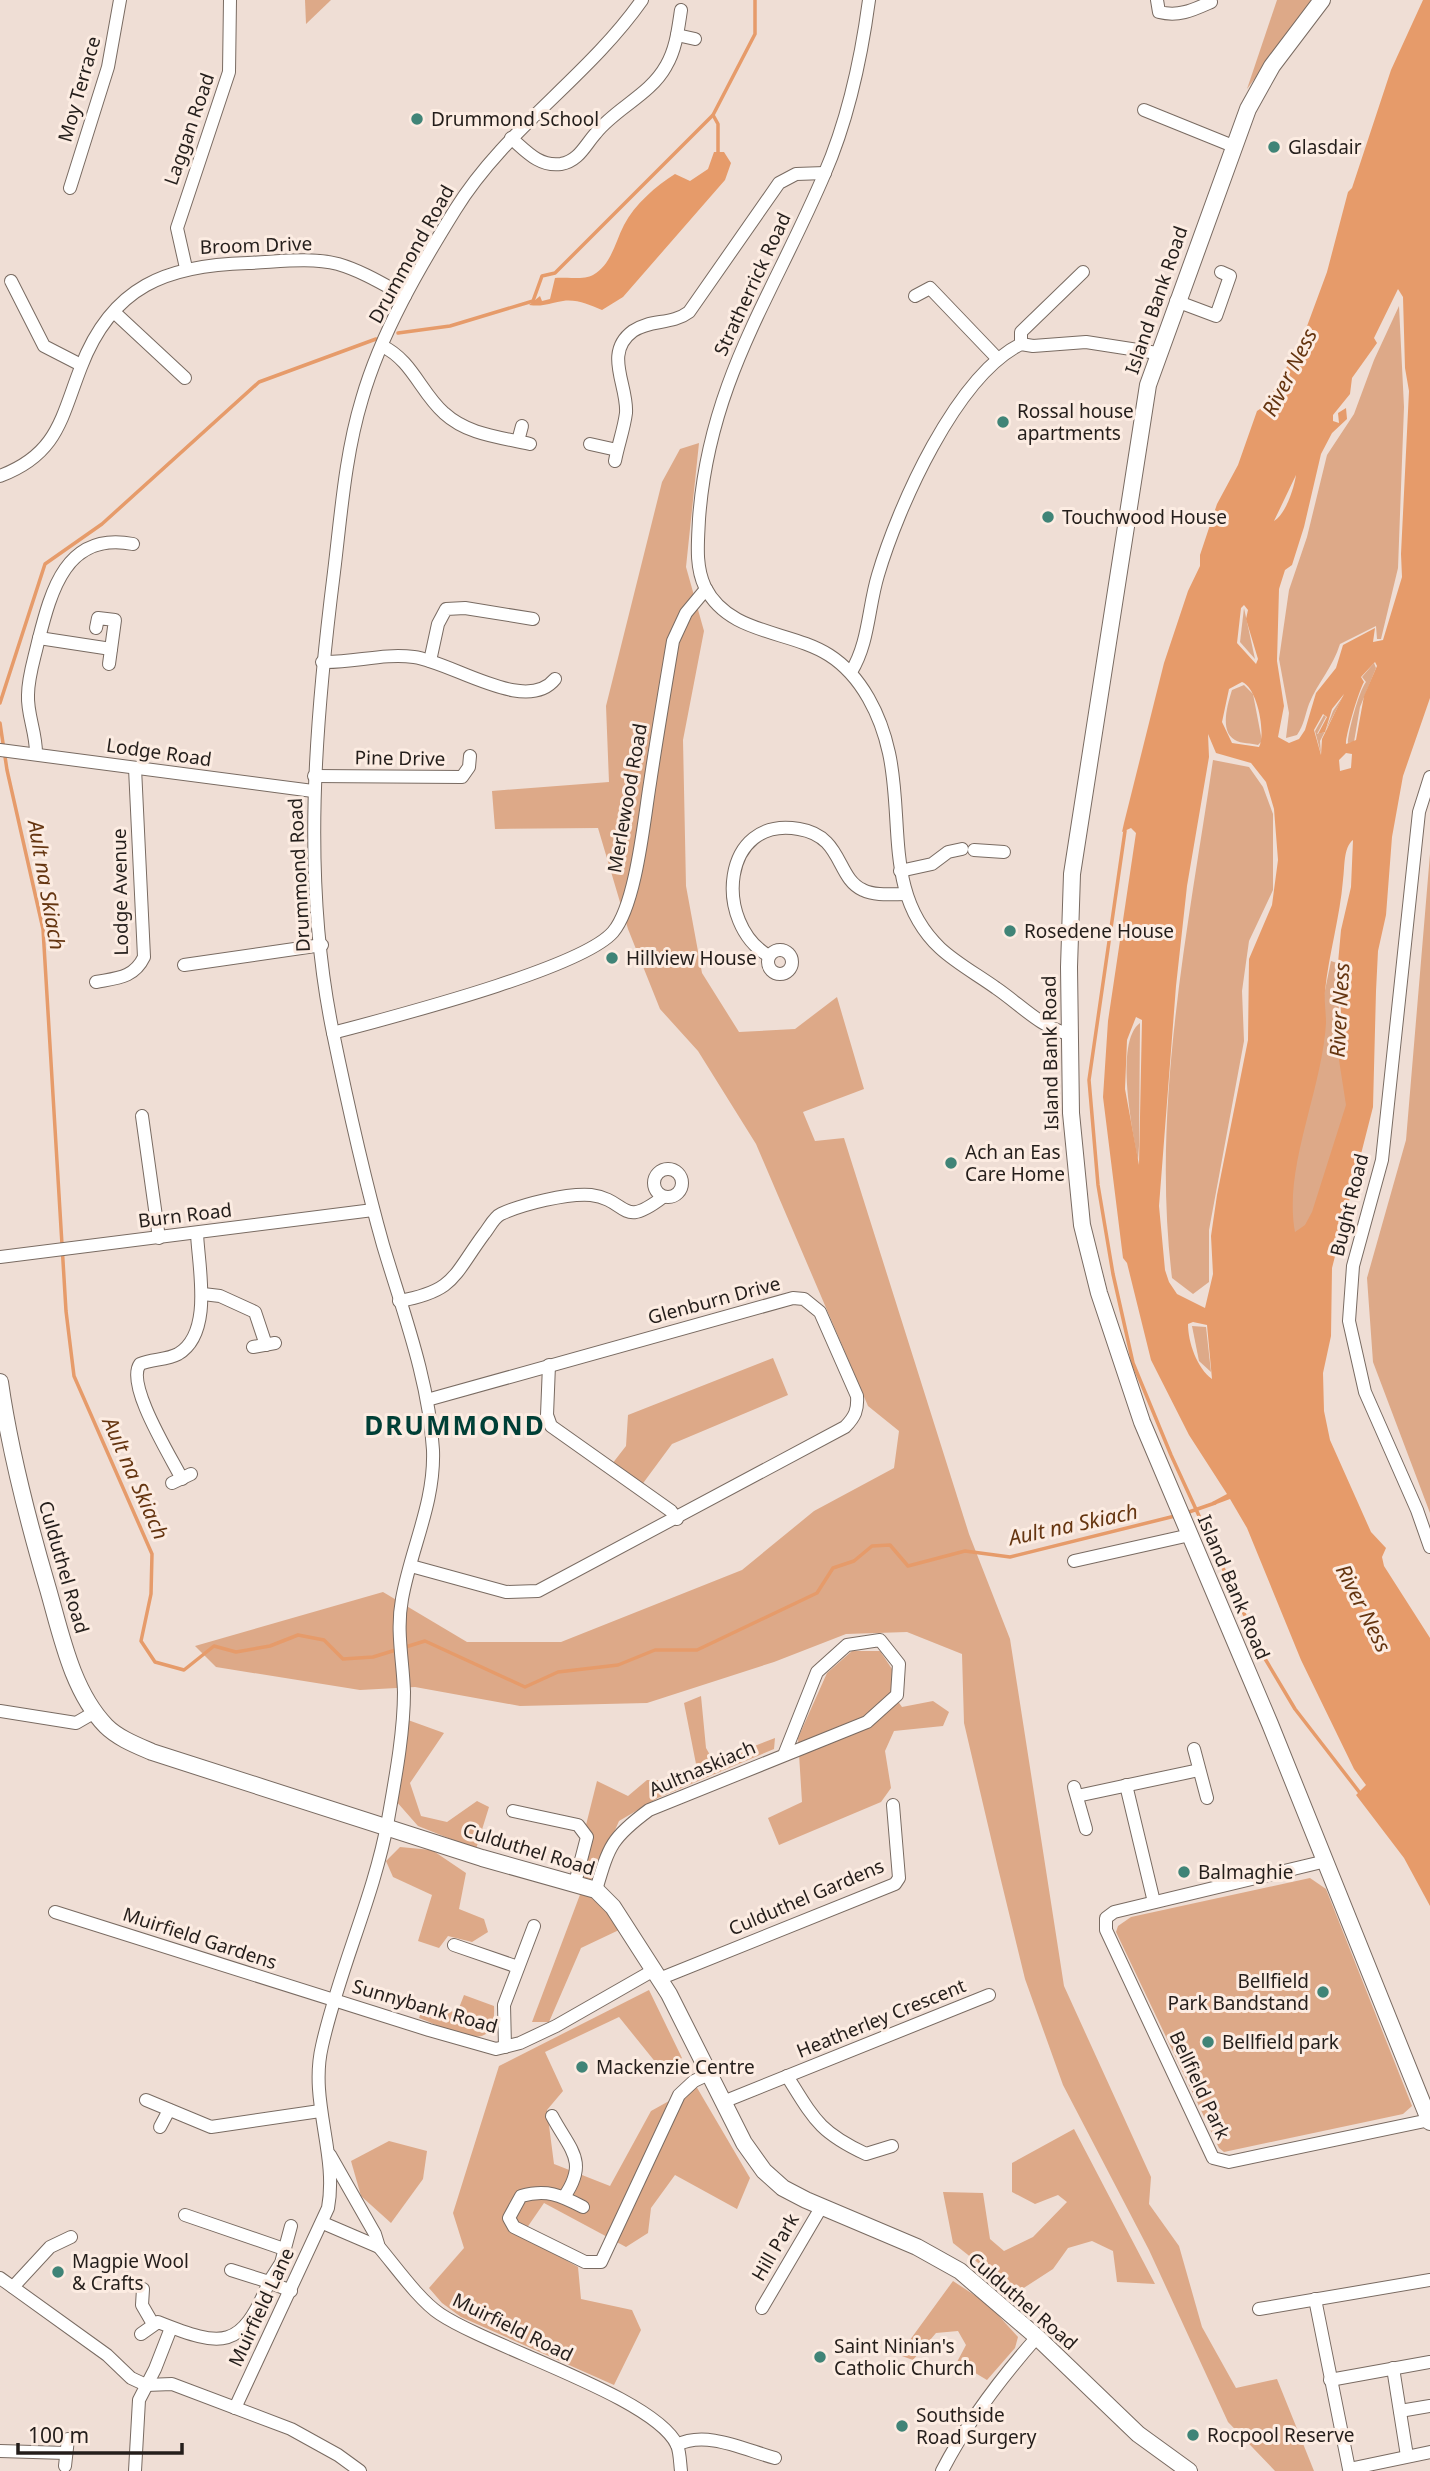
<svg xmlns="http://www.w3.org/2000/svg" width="1430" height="2471" viewBox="0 0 1430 2471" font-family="'Noto Sans',sans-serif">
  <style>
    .green { fill: #dda988 }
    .water { fill: #e69b6a; fill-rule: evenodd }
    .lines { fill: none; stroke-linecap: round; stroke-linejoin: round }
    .stream { stroke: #e69b6a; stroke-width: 3.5 }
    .minor-casing { stroke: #796b62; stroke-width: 14 }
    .major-casing { stroke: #796b62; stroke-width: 18 }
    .minor { stroke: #fff; stroke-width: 12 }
    .major { stroke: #fff; stroke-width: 16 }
    .poi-dot { fill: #408477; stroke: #fcece2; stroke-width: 2.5 }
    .labels { text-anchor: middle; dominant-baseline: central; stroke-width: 6; stroke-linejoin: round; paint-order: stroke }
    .street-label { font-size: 19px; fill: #241e1b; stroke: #fcece2 }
    .poi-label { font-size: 19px; fill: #241e1b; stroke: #fcece2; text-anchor: start }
    .water-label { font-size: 21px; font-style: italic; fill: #653510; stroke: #fcece2 }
    .district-label { font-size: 26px; font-weight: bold; letter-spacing: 2px; fill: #003f36; stroke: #fcece2 }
  </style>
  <rect width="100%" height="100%" fill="#efded5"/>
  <g class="green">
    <polygon points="305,0 331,0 306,24"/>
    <polygon points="1277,0 1313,0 1247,89"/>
    <path d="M1399,306L1404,407L1398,568L1381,639H1377L1376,626L1340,644C1333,667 1318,682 1309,704C1305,715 1304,725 1297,735L1286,738L1289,713L1279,659L1289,590L1307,537L1327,455L1354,414L1374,360Z"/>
    <polygon points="699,443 686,567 704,631 683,740 686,886 702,973 739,1032 795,1029 837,997 864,1089 803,1112 815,1141 844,1138 969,1534 1010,1639 1064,1986 1151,2177 1149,2204 1179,2246 1202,2327 1236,2388 1277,2379 1314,2471 1275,2471 1228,2422 1149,2250 1063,2085 1025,1979 998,1868 964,1723 962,1654 907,1632 846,1634 774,1662 647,1703 520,1706 415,1687 360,1690 216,1667 195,1646 383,1592 467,1642 561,1642 742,1570 814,1511 894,1468 899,1431 868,1406 756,1144 698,1051 660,1009 628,929 598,828 495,829 492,791 609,782 606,706 662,482 680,449"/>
    <polygon points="1244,608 1255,659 1240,642"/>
    <path d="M1374,663L1376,668L1360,707L1354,742L1348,743C1347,736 1359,690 1366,682L1362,677Z"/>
    <path d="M1244,685L1253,694L1262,741L1258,745C1252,743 1241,744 1235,740C1219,731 1228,703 1232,690Z"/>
    <polygon points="1344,695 1320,741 1321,754 1315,731 1324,715 1326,717 1317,734 1325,732 1333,711"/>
    <path d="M1213,760L1249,767L1263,787L1273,814V890L1249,941L1242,991L1244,1041L1209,1230V1282L1193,1294L1172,1278C1151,1106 1188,930 1213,760Z"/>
    <polygon points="1430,854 1430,1513 1373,1362 1367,1278 1406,1140"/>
    <polygon points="1331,961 1337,963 1341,1057 1351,1089 1346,1122 1333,1148 1330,1167 1307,1232 1293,1234 1285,1212 1294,1142"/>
    <path d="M1140,1023L1139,1146L1138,1160C1133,1132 1114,1042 1140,1023Z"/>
    <polygon points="1192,1326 1206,1327 1211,1372 1199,1361"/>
    <polygon points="773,1358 788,1395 672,1444 641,1486 612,1464 626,1446 628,1415"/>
    <polygon points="852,1651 880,1651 892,1669 891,1692 902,1707 933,1701 949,1712 943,1726 894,1731 885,1751 891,1788 881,1802 779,1845 768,1818 802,1802 798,1738 827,1673"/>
    <polygon points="701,1696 706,1748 714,1762 775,1738 774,1749 658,1798 619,1821 594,1879 584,1879 592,1837 586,1825 597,1781 628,1796 647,1780 668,1780 697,1769 684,1703"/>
    <polygon points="408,1720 444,1733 410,1783 421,1816 447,1822 477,1801 489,1807 476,1849 418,1826 396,1801"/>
    <polygon points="400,1847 432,1850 466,1873 459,1909 484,1919 488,1932 472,1942 448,1936 439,1948 418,1941 432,1895 393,1877 386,1861"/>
    <polygon points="1310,1878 1326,1889 1412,2106 1403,2114 1224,2152 1219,2148 1116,1932 1118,1926 1131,1917"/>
    <polygon points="581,1892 606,1906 619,1930 581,1948 549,2022 532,2022"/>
    <polygon points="649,1990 682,2058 661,2069 619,2017 545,2052 563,2091 547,2110 554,2164 610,2186 651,2111 696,2086 750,2178 737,2209 675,2175 651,2208 648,2233 626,2247 544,2203 522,2235 578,2267 581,2299 632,2310 641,2330 614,2385 461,2317 442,2303 429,2288 464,2248 453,2213 499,2066"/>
    <path d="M464,1995L494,2006C497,2060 450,2029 419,2018L424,2003L457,2013Z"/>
    <polygon points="1074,2129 1155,2284 1117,2282 1113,2251 1092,2241 1068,2248 1053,2269 1016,2293 953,2243 943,2192 983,2193 990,2239 1004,2251 1033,2237 1067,2202 1058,2195 1035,2204 1012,2192 1012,2163"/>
    <polygon points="389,2141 427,2151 423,2179 391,2223 361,2196 351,2161"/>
    <polygon points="953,2281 988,2304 1018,2337 1015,2348 987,2380 957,2362 966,2345 958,2331 936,2333 913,2360 899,2355"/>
  </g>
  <g class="water">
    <path d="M1423,0H1430V698L1403,776L1392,837L1386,915L1378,951L1376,991L1373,1107L1332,1268L1331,1336L1323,1373L1324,1411L1330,1440L1371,1532L1386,1548L1382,1557L1384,1566L1430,1638V1906L1404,1858L1356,1795L1366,1785L1354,1769L1301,1660L1247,1528L1230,1499L1214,1505L1212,1502L1227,1494L1189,1435L1151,1360L1127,1263L1123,1258L1103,1097L1108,1021L1136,833L1131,828L1122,832L1124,823L1164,663L1188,591L1200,566V555L1217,504L1238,465L1257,411L1266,405L1303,337L1327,272L1348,192L1352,188L1391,70ZM1398,289L1403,297L1405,368L1409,391L1401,554L1402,577L1383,640L1373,642L1375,628L1343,645L1336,668L1316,693L1305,730L1299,739L1289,743L1278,737L1284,706L1277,661L1279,589L1285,570L1292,565L1304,527L1321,454L1332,433L1347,419L1346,408L1338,413L1339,423L1333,421V415L1350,394L1352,378L1377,343L1374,338ZM1296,475C1294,488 1286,514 1274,521ZM1244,605L1248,610L1246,619L1258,659L1256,664L1237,643L1241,608ZM1375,662L1377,666L1364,696L1356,740L1346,744C1345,737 1359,690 1364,682L1361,677ZM1242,682C1258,688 1266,735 1259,747L1232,743L1222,722L1229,689ZM1344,694L1322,739L1321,755L1314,730L1323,714L1327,717L1318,734L1325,732L1332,709ZM1208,734L1216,753L1251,763L1266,782L1274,809L1278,860L1272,905L1249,959L1248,1040L1217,1195L1211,1236L1213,1274L1205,1308L1177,1294L1169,1282L1165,1270L1159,1206L1176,986L1187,886L1209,757ZM1346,753L1352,754L1351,768L1340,771L1339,760ZM1353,840L1351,887L1341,930L1338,963L1342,1030L1339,1060L1346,1105L1312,1212L1305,1225L1295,1232C1283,1168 1322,1091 1326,1023C1326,1012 1324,1001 1325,991C1329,953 1340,917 1343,880C1345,867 1343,848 1353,840ZM1136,1017L1142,1020L1139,1165L1125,1089L1127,1040ZM1193,1322L1207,1325L1212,1379C1197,1368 1188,1342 1188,1324Z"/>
    <path d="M714,152H724L731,163L725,180L623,297L602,310C589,305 577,299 563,301C548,303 545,307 529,305L540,296L542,301L550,299L555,278C565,277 585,280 593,275C612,264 615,242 624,225C635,204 656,186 675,174L690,181L708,169Z"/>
  </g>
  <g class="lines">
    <g class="stream">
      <polyline points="713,115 718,124 718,152"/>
      <polyline points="398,333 450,326 533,301 542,276 555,273 713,115 755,34 755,0"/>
      <polyline points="0,703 45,564 102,524 259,382 376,339"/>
      <polyline points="0,723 7,770 43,929 66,1311 74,1376 152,1554 151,1594 141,1641 155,1662 184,1670 214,1646 236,1652 270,1646 298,1635 324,1640 343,1659 373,1657 425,1641 525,1687 558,1672 618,1665 655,1650 697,1650 817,1593 833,1568 854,1561 872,1546 890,1545 908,1566 965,1551 1010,1557 1175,1516"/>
      <polyline points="1125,831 1089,1080 1098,1185 1113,1274 1133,1363 1171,1455 1264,1657 1295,1709 1360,1793"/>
      <polyline points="1186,1513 1215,1503"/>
    </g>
    <defs>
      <g id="minor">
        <path d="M869,0C861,60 848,120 824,175C772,297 709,382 699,519C698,542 695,566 705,587C729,635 790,630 829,655C862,676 881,716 889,753C904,821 884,895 940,948C956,963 978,975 996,988C1021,1005 1040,1027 1069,1034"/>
        <path d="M1157,0L1159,12C1179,17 1193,10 1211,2"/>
        <polyline points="677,35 695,39"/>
        <polyline points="1144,110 1233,146"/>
        <path d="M511,138C526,151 539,167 561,164C579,161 585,145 596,133C616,108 650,95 666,66C676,49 678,30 681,10"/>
        <polyline points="70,188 108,67 120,0"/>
        <polyline points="186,268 177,228 229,72 230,0"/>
        <polyline points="11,281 44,346 81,365"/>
        <polyline points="915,296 930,288 997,358"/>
        <polyline points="1176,301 1216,316 1230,276 1221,272"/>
        <polyline points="114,312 185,378"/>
        <polyline points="1021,344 1021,332 1083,272"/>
        <path d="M382,346C412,360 421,393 444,413C468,435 500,437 530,444"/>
        <polyline points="518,441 522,426"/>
        <polyline points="590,444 617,450"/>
        <path d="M615,461C618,445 624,429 626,413C628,385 603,353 633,331C650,319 672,325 689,312L779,183L796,174L825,173"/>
        <path d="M0,476C58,454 61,418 81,367C112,286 167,265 248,263C277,262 310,257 338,264C362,271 383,284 405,296"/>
        <polyline points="96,628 98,618 115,620 109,664"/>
        <polyline points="39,638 111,649"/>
        <polyline points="430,661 438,624 446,609 465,608 533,619"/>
        <path d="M322,662C354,663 382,653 414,657C452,662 526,715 555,679"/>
        <path d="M851,672C869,643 868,608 878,575C898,507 956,376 1021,344L1033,346L1086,342L1157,353"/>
        <polyline points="0,750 313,791"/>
        <path d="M36,753C36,732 27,714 28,695C28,677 34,660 38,642C51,591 66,531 133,544"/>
        <polyline points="314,776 462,777 469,767 470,756"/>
        <polyline points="1430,777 1419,812 1382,1160 1353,1266 1349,1321 1365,1392 1417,1510 1430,1547"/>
        <polyline points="974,850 1004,852"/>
        <polyline points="900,871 932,864 948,852 962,849"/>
        <circle cx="780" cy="962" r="12"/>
        <path d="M769,956C713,924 721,815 799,829C843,836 836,878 863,890C875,896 892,894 906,894"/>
        <polyline points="184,965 322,945"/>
        <path d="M96,982C117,978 134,978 144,957L135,768"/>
        <path d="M333,1033C388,1018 581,969 613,932C636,905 644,820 650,783C657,736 665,689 673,641L686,613L706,589"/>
        <polyline points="142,1116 159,1238"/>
        <circle cx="668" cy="1183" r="14"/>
        <polyline points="0,1257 373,1210"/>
        <polyline points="203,1294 220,1296 255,1312 266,1345"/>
        <path d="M399,1301C455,1291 453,1276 484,1234C489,1228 494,1217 501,1214C523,1204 567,1193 591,1195C629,1200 620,1230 663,1197"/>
        <polyline points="253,1347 275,1343"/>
        <polyline points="549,1365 547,1415 551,1426 671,1511 677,1519"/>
        <path d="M182,1479C171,1457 125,1384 140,1364C152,1359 167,1360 178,1354C214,1333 198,1265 197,1233"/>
        <polyline points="172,1483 191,1474"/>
        <polyline points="1074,1561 1190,1535"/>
        <path d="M411,1566L506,1592L538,1591L845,1427C855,1417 858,1410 857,1396L820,1312L804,1299L793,1298L427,1400"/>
        <polyline points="0,1711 76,1723 95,1712"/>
        <polyline points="1194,1749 1207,1798"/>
        <polyline points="1126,1785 1154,1902"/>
        <polyline points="1074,1787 1086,1829"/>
        <polyline points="1077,1796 1199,1770"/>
        <polyline points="513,1811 578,1825 587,1837 575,1883"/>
        <polyline points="1326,1861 1114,1912 1106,1918 1106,1930 1213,2158 1229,2162 1429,2120"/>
        <path d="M596,1890C609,1846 611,1838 649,1810L867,1722L897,1695L899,1664L880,1640L847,1645L817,1672L784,1755"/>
        <polyline points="55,1912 429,2030 496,2049 520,2043 556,2026 654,1970"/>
        <polyline points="454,1945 518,1967"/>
        <polyline points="659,1979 895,1884 899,1878 893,1805"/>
        <polyline points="505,2047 504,2005 534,1926"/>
        <path d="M787,2076C814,2119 819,2132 866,2154L892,2146"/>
        <polyline points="146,2100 211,2127 320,2111"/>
        <polyline points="723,2102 989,1995"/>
        <path d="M552,2116C570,2150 589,2161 564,2197"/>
        <polyline points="160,2127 169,2110"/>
        <path d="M330,2155L375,2234L379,2247C396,2267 419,2300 440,2314C491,2348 655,2397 677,2445C680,2452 680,2463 681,2471"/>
        <path d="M583,2207C560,2195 547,2189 521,2196L509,2218L514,2227L585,2262H601L679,2095L694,2081L709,2074"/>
        <polyline points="185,2215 284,2249"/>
        <polyline points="323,2223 379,2247"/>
        <polyline points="231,2270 269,2282 281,2263 291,2226"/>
        <polyline points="0,2278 107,2355 131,2378 146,2385 172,2384 291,2429 338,2455 360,2471"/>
        <polyline points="13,2287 50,2247 71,2237"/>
        <polyline points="143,2289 142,2305 153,2324"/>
        <polyline points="1315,2299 1349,2469 1430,2452"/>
        <polyline points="762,2308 822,2206"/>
        <polyline points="1259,2309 1430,2280"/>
        <path d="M141,2334L158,2322C223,2348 241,2350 269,2282L291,2291"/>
        <polyline points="1393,2368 1407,2456"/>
        <polyline points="1330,2380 1430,2362"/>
        <path d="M235,2408L328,2208C338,2154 309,2101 322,2046C339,1969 374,1897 388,1820C395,1780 404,1733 404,1692C403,1660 396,1631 402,1599C411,1548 435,1503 433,1450C429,1380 403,1312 383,1245C363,1174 347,1101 332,1028C302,878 315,723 334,572C341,515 345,455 362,399C381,333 419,268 455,210C505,129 588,77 642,0"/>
        <polyline points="1400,2411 1430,2406"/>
        <path d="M677,2445C706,2430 745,2450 775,2458"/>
        <polyline points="0,2451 66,2453"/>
        <polyline points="65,2466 68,2439"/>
        <polyline points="135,2471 139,2400 155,2369 171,2328"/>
        <path d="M942,2471C967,2422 1001,2378 1037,2337"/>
      </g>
      <g id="major">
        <polyline points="1322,0 1272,66 1248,109 1148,385 1072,874 1069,967 1071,1113 1082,1225 1099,1293 1142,1422 1270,1724 1430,2122"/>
        <path d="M0,1382C10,1453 28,1521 48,1589C61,1634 72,1691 106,1726C118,1738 136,1745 152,1752L482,1858L596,1890L613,1907L669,1994L744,2143L764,2171L783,2188L806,2200L917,2247L960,2271L1037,2337L1138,2434L1189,2471"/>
      </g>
    </defs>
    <use href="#minor" class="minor-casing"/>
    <use href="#major" class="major-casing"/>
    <use href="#minor" class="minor"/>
    <use href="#major" class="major"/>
  </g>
  <g class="poi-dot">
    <circle cx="417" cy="119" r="7"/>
    <circle cx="1274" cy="147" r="7"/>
    <circle cx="1003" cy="422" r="7"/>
    <circle cx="1048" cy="517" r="7"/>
    <circle cx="1010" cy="931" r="7"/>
    <circle cx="612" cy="958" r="7"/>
    <circle cx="951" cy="1163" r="7"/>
    <circle cx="1184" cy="1872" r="7"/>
    <circle cx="1323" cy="1992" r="7"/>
    <circle cx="1208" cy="2042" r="7"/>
    <circle cx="582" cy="2067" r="7"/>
    <circle cx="58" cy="2272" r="7"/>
    <circle cx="820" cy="2357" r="7"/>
    <circle cx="902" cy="2426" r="7"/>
    <circle cx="1193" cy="2435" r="7"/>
  </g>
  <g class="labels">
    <g class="street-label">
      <text transform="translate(79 89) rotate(-74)">Moy Terrace</text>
      <text transform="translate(189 129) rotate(-71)">Laggan Road</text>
      <text transform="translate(256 245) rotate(-2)">Broom Drive</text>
      <text transform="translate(411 254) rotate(-61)">Drummond Road</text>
      <text transform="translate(752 284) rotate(-65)">Stratherrick Road</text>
      <text transform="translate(1156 300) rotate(-71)">Island Bank Road</text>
      <text transform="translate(159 752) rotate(8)">Lodge Road</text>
      <text transform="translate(400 758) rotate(1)">Pine Drive</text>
      <text transform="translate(627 798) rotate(-80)">Merlewood Road</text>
      <text transform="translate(299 875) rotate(-93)">Drummond Road</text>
      <text transform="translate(120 892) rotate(-91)">Lodge Avenue</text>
      <text transform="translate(1050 1053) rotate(-91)">Island Bank Road</text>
      <text transform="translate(1349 1205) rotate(-76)">Bught Road</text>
      <text transform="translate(185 1215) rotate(-7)">Burn Road</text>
      <text transform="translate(714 1300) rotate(-15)">Glenburn Drive</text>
      <text transform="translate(64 1567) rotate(74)">Culduthel Road</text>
      <text transform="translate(1234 1587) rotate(67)">Island Bank Road</text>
      <text transform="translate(702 1768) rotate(-23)">Aultnaskiach</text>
      <text transform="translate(529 1849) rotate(17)">Culduthel Road</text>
      <text transform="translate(806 1897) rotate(-23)">Culduthel Gardens</text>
      <text transform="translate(200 1938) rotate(18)">Muirfield Gardens</text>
      <text transform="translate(425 2006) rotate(16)">Sunnybank Road</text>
      <text transform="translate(881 2018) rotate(-22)">Heatherley Crescent</text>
      <text transform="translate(1200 2085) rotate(65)">Bellfield Park</text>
      <text transform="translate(775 2247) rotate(-60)">Hill Park</text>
      <text transform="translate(1023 2301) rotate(41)">Culduthel Road</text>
      <text transform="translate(261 2307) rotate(-65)">Muirfield Lane</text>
      <text transform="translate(513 2327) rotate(26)">Muirfield Road</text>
    </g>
    <g class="poi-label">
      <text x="431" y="119">Drummond School</text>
      <text x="1288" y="147">Glasdair</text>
      <text x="1017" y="411">Rossal house<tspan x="1017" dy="22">apartments</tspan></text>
      <text x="1062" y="517">Touchwood House</text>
      <text x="1024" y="931">Rosedene House</text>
      <text x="626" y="958">Hillview House</text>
      <text x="965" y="1152">Ach an Eas<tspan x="965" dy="22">Care Home</tspan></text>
      <text x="1198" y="1872">Balmaghie</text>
      <text x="1309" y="1981" text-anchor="end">Bellfield<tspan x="1309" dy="22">Park Bandstand</tspan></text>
      <text x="1222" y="2042">Bellfield park</text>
      <text x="596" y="2067">Mackenzie Centre</text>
      <text x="72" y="2261">Magpie Wool<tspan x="72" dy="22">&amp; Crafts</tspan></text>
      <text x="834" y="2346">Saint Ninian's<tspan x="834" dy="22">Catholic Church</tspan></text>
      <text x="916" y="2415">Southside<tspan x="916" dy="22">Road Surgery</tspan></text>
      <text x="1207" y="2435">Rocpool Reserve</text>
    </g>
    <g class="water-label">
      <text transform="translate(1289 372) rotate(-63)">River Ness</text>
      <text transform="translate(47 885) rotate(80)">Ault na Skiach</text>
      <text transform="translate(1339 1010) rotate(-87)">River Ness</text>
      <text transform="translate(136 1478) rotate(66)">Ault na Skiach</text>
      <text transform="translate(1073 1524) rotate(-12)">Ault na Skiach</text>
      <text transform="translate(1364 1608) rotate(63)">River Ness</text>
    </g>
    <g class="district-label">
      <text x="455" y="1425">DRUMMOND</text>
    </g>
  </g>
  <path d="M18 2443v10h164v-10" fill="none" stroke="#241e1b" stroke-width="3.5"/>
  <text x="28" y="2443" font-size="21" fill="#241e1b" stroke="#fcece2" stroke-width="5" paint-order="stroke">100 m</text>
</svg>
